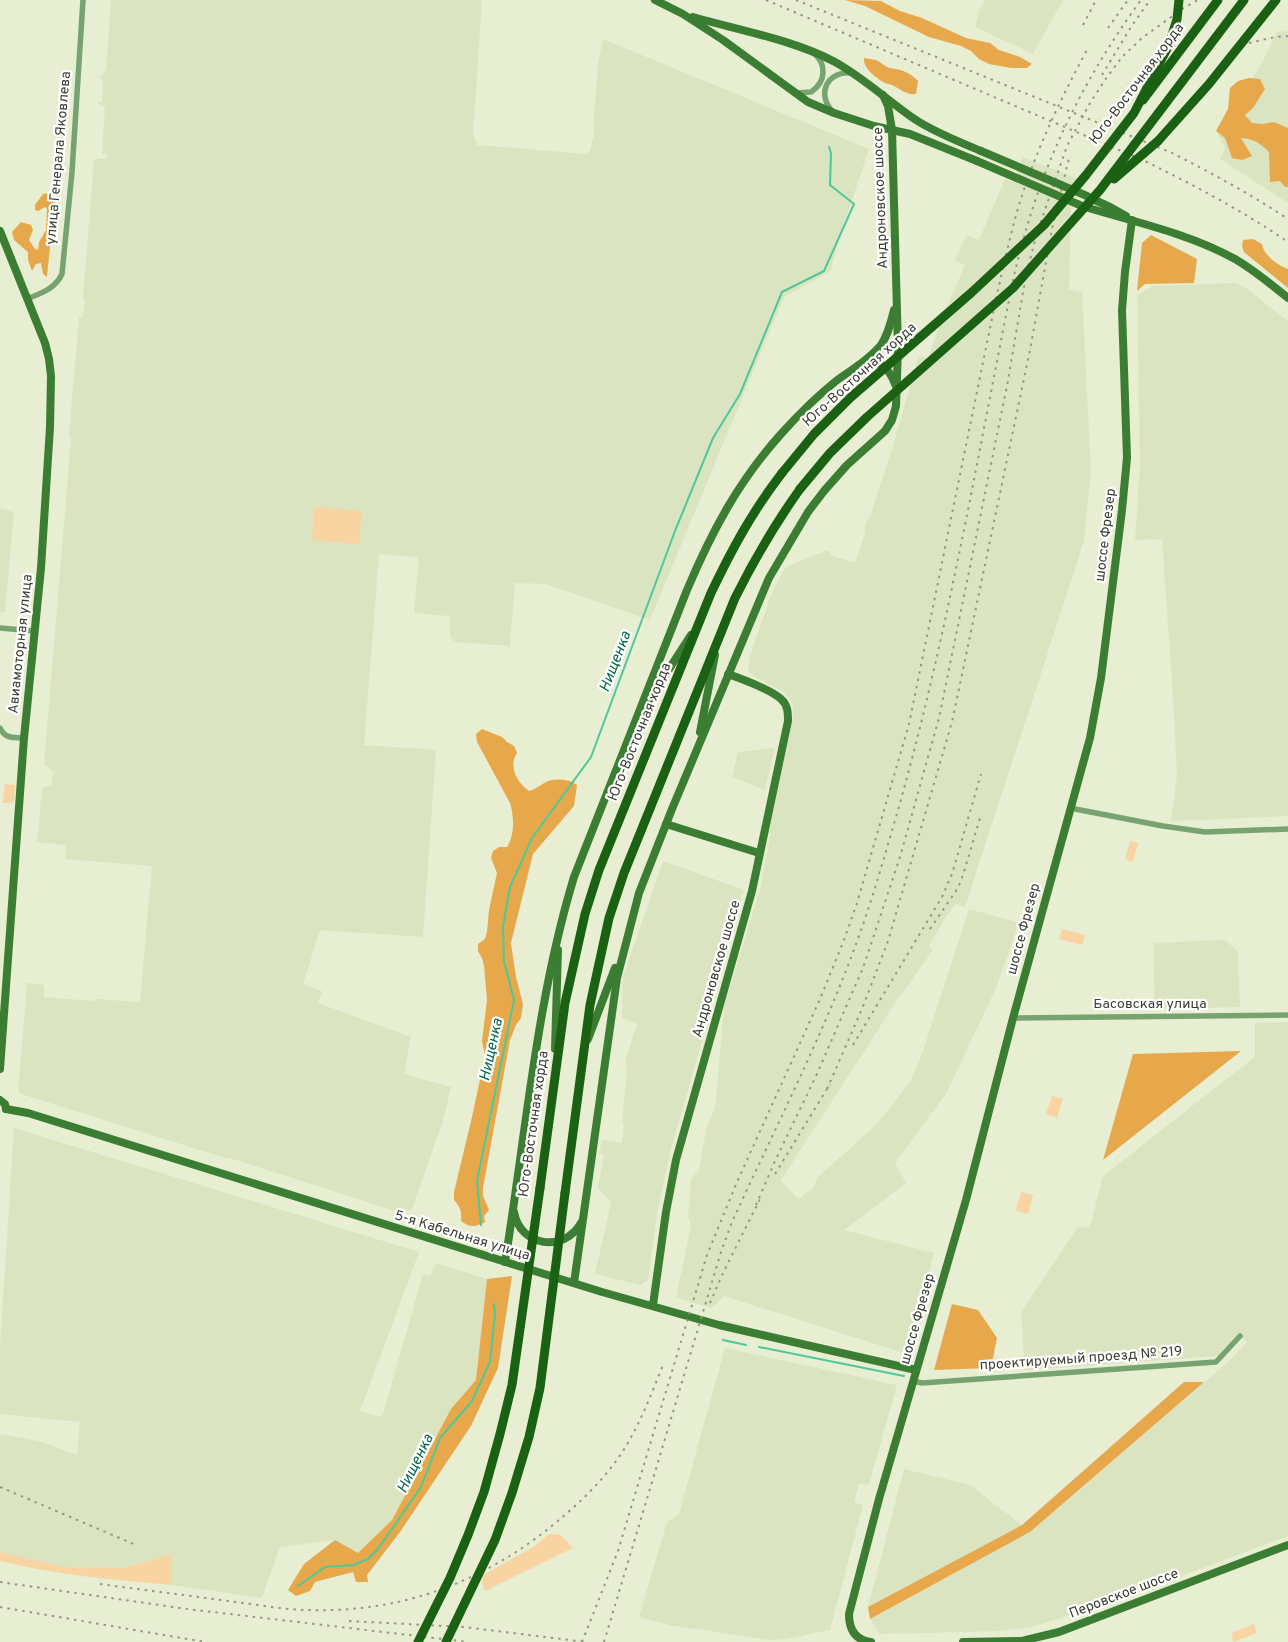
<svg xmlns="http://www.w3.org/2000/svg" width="1288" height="1642" viewBox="0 0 1288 1642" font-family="Overpass,sans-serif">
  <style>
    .built { fill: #dbe4c0 }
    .green { fill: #f9d4a3 }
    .forest { fill: #e7a84c }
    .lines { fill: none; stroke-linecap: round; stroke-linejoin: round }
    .stream { stroke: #4dc898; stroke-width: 2 }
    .street { stroke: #77a371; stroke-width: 5.5 }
    .secondary { stroke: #3b7e33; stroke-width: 8 }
    .primary { stroke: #1b6113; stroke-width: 9 }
    .rail { stroke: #949884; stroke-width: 2; stroke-dasharray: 2.5 5; stroke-linecap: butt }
    .secondary-bridge { stroke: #3b7e33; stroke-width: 8 }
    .primary-bridge { stroke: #1b6113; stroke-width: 9 }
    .labels { text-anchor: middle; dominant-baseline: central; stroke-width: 4.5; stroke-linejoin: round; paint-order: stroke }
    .street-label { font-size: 14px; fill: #3b3d32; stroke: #fff }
    .water-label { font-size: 15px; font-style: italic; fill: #046849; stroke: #fff }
  </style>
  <rect width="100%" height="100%" fill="#e7eed1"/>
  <g class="built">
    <polygon points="111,0 482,0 473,134 477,145 586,154 590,150 595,131 593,130 598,64 603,39 869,149 838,242 831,271 784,297 650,620 546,584 515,583 510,646 455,642 450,637 449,616 414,613 419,557 379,554 364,745 436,750 423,937 320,930 303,984 322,991 318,1003 411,1037 404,1074 451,1087 443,1121 412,1209 401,1213 233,1159 225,1158 18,1093 27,983 44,985 44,997 93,1001 96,999 140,1002 152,866 65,859 66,845 37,842 42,788 51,785 53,771 44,765 66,502 71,436 69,435 79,317 83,317 85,299 83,298 94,159 107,159 108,154 102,154 105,108 103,105 98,104 98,102 102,102 103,79 99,78 99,76 103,76 103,71 106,71"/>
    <polygon points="985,0 1063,0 1033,54 975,27 980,8"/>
    <polygon points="1288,31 1288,203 1220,159 1225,149 1218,134 1237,100 1260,67 1277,32"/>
    <polygon points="1023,157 1078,179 1071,206 1069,289 1082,292 1091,472 1084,541 965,907 956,904 945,918 929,946 933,950 896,1002 781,1180 798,1199 813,1188 817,1178 877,1124 910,1082 923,1051 969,909 1019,923 996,988 947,1092 895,1163 906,1183 844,1230 934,1253 907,1354 724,1296 712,1308 676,1298 691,1225 688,1217 691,1179 699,1170 707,1125 715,1109 724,1006 760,890 770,837 770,825 793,718 793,708 791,700 784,692 753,676 749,672 748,667 750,656 771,595 783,571 788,566 828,550 830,555 855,563 865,532 865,524 870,517 891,452 919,356 928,358 941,321 965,265 955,261 962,244 967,235 979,240 1005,179 1012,182"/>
    <polygon points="1236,283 1246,288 1288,321 1288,816 1171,821 1177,776 1172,681 1162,539 1135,540 1140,465 1137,296 1152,286"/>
    <polygon points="0,509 14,512 5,612 0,612"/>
    <polygon points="775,748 765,790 732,777 738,752"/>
    <polygon points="663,861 744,890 707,1014 707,1024 671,1149 657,1214 648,1280 640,1285 595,1274 611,1202 598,1188 604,1155 599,1154 602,1140 622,1143 624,1128 622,1119 627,1074 626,1057 637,1024 622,1018 623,977"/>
    <polygon points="1225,940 1238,952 1240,1007 1155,1009 1153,943"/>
    <polygon points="1288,1022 1288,1536 1107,1604 1031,1627 1002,1631 879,1634 870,1619 1030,1532 1228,1362 1247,1342 1238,1334 1217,1356 1025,1370 1021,1312 1077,1228 1090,1227 1103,1176 1252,1059 1255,1059 1255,1023"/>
    <polygon points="14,1128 419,1252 360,1411 382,1417 423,1274 430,1276 436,1263 487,1279 476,1380 451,1409 392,1520 358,1554 335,1540 280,1547 262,1598 172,1585 170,1554 124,1568 63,1567 0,1552 0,1434 42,1442 77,1455 80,1422 0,1414 0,1346"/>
    <polygon points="725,1348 897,1385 869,1485 859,1483 854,1502 863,1505 830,1630 786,1639 770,1640 669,1625 639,1617 667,1522 679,1514"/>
    <polygon points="904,1469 970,1485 1022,1525 868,1607"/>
  </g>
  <g class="green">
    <polygon points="314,507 362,511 359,544 312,540"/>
    <polygon points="5,784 15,785 14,801 11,803 3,803"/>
    <polygon points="1130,841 1138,843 1133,862 1125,860"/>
    <polygon points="1062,929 1085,935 1082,945 1059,939"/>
    <polygon points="1052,1096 1063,1099 1057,1118 1046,1114"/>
    <polygon points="1021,1192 1033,1195 1028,1214 1016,1211"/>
    <polygon points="549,1534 561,1535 573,1548 485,1591 482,1583 483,1575 535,1546"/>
    <path d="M0,1552L63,1567L124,1568L171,1554L172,1585C114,1580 57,1575 0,1561Z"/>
    <polygon points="1254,1624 1257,1633 1234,1642 1231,1633"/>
  </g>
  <g class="forest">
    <polygon points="845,0 881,1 900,11 922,18 966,38 990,43 999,50 1020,57 1032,64 1027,68 1011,68 989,64 979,59 971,51 961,46 929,37 865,6"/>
    <path d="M864,58C868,59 872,59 876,60C881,62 885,67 890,68C902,70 910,72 918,81L916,94C906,95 902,90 894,86C891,84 886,84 883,82C875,77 863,68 864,58Z"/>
    <path d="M1249,78L1260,79L1265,89L1253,108L1245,115L1252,123L1263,124L1274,122L1288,128V187H1285L1280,181L1270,182L1269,152C1260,143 1254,139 1241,138L1252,156L1242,160L1232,158L1225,138L1216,131L1228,109L1230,88L1238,81Z"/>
    <polygon points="49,193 55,197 47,277 43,274 41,263 36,264 32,271 28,260 28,252 14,240 12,232 21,222 31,225 33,230 29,240 35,249 38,250 39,242 46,230 47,209 45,207 38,211 35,210 35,205 43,194"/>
    <polygon points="1151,235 1197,259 1194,283 1145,284 1137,291 1142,243"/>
    <path d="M1253,239L1262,244C1263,255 1279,266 1288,269V288L1244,252L1242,246L1243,240Z"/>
    <path d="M482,729L502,737L507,742L514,746L517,753C508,767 517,782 529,791C536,789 540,785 546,782C555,778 569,779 577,785L574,806L533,854L511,943L516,977L523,1004L521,1018L516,1025L510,1040L483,1188V1196L489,1210L484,1216L485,1222C475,1227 470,1228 461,1221C462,1211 460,1207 454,1200V1192L472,1117L485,1056L482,1041L487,1000L484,966L482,958L478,951V944L485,939L487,932L489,910L497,873L491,858L493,851L499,847H507C515,835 514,816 510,803L477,742L476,734Z"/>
    <polygon points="1241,1051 1103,1160 1133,1054"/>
    <polygon points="512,1276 498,1368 471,1426 400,1532 367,1575 368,1582 356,1582 353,1572 315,1582 310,1591 296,1596 288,1590 304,1564 335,1540 358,1553 392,1520 451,1409 476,1380 487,1279"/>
    <polygon points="952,1304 978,1310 997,1338 991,1368 934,1370"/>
    <polygon points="1184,1382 1204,1382 1030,1532 870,1619 868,1607 1022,1525"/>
  </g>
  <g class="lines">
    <g class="stream">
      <polyline points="481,1225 477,1181 514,1000 504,961 503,927 510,887 532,838 591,757 675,531 713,438 740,394 782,292 824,271 854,204 830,185 831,153 829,147"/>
      <polyline points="723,1340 746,1345"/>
      <polyline points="759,1347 904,1376"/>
      <polyline points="298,1586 325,1567 353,1565 368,1559 378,1549 421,1487 440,1438 472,1401 490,1362 495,1314 494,1304"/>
    </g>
    <g class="street">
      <path d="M797,93L811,92C826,82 827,65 814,53"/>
      <path d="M832,111C816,93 828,70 852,73"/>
      <path d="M27,299C41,293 55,289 62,274L72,172L83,0"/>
      <polyline points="0,628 34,631"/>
      <path d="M0,728C5,739 13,737 24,738"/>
      <polyline points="1070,808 1163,826 1205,832 1288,829"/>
      <polyline points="1013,1018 1288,1015"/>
      <polyline points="913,1381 922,1383 1216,1362 1240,1336"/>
    </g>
    <g class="secondary">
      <polyline points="655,0 683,14 723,40 808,102 834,113 874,126 910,134 977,161"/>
      <path d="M693,17C738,30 794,40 835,62C864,78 888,101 916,120C936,133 960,142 981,151"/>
      <polyline points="1088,197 1110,207 1126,216"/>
      <path d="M1082,206C1134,222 1188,233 1235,259C1254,270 1271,284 1288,298"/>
      <polyline points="0,231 45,343 49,359 51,376 50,427 41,568 24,738 0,1069"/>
      <path d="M861,364C879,358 889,368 895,384"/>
      <polyline points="642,711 691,635"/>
      <polyline points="700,732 715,655"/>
      <polyline points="666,824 759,853"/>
      <polyline points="588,1039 615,968"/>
      <polyline points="555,1049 558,950"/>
      <polyline points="0,1100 5,1104 6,1109"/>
      <polyline points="6,1109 28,1113 602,1292 719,1325 916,1370"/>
      <path d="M514,1212C520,1247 564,1253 581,1223"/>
      <path d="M505,1262C526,1134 536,1002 574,877L687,590C712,531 738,482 781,434C798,415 816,397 836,381C851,370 869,360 881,345C888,335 891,322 894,310"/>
      <polyline points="574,1283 617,978 639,893 672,809 769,578 808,512 824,491 847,465 885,431 892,420 896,406 898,348 892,130 888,106 883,95"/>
      <path d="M653,1305L666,1212L676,1160L752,891L788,721C788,713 788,705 781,699C771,690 742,679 728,674"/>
      <path d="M871,1642C855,1640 849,1629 849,1614L879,1499L966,1200L1013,1018L1090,738L1101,678L1122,510L1127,458L1122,310L1125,272L1132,220"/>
      <polyline points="963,1642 1022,1641 1059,1632 1288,1545"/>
    </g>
    <g class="primary">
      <polyline points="1143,100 1218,0"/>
      <polyline points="1158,141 1209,84 1276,0"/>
      <path d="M540,1188L565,1003L585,914L599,870L711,593C732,549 752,512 782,473"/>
      <path d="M565,1193L590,1005L609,918L624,873L735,598C754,560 775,524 800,489"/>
    </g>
    <g class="rail">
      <path d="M766,0L1147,162C1195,186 1243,211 1288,242"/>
      <path d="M796,0L1170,152C1210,172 1250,194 1288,219"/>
      <polyline points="1083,25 1096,0"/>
      <polyline points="1108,28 1128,0"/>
      <polyline points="1249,43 1275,37 1288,36"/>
      <polyline points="1102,75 1131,27 1150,0"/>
      <polyline points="930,929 958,888 963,875 980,818"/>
      <polyline points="853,1045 942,897 952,874 981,774"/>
      <polyline points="827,1089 862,1009 888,941 952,722 1030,350 1052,229 1069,158"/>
      <polyline points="775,1174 830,1084"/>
      <polyline points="756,1205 775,1161 816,1076 863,968 900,857 939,718 1007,386 1026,275 1037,233 1067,146 1090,103 1105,80 1122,57 1142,38 1185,7 1198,0"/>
      <polyline points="710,1303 723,1273 760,1199"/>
      <polyline points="0,1487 136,1545"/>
      <polyline points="0,1582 187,1609 468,1642"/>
      <path d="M100,1584C143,1590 185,1595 228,1601C255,1604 283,1610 310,1610C404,1613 488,1580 559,1520C583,1500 606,1477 623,1451C640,1424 651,1395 663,1365"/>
      <polyline points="0,1607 205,1642"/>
      <polyline points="349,1621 464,1627 586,1642"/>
      <path d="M582,1642L618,1551L707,1255L737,1182L820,999L844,940L857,903L909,724L997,294C1004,265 1010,235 1019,205C1036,150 1061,98 1088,48"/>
      <path d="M604,1642L721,1252L732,1222C776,1126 825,1032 860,933C873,897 883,861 894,824C945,648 976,465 1012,285C1035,178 1077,88 1141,0"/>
    </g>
    <g class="secondary-bridge">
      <polyline points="981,151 1087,196"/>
      <polyline points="977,161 1082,206"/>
    </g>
    <g class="primary-bridge">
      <polyline points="1114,179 1158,141"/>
      <polyline points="782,473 814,434 850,398 971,293 1044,225 1086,175 1134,113 1169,45 1177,19 1179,0"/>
      <polyline points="800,489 830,453 867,417 1013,288 1100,190 1244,0"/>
      <polyline points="418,1642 450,1578 468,1535 484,1492 500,1434 512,1385 540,1188"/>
      <polyline points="446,1642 495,1540 512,1493 529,1437 540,1388 565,1193"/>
    </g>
  </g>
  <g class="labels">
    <g class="street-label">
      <text transform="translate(1137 84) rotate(-53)">Юго-Восточная хорда</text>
      <text transform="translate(59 158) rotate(-85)">улица Генерала Яковлева</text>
      <text transform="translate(881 198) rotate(-92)">Андроновское шоссе</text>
      <text transform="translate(860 375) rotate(-42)">Юго-Восточная хорда</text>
      <text transform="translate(1106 535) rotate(-83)">шоссе Фрезер</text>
      <text transform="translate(21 644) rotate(-84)">Авиамоторная улица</text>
      <text transform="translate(640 732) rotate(-68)">Юго-Восточная хорда</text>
      <text transform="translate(1024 929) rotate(-75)">шоссе Фрезер</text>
      <text transform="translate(717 969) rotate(-74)">Андроновское шоссе</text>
      <text x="1150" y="1004">Басовская улица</text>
      <text transform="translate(534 1124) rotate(-82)">Юго-Восточная хорда</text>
      <text transform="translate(462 1236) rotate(17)">5-я Кабельная улица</text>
      <text transform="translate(918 1319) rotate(-74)">шоссе Фрезер</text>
      <text transform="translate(1081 1359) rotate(-4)">проектируемый проезд № 219</text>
      <text transform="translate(1124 1594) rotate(-21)">Перовское шоссе</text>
    </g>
    <g class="water-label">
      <text transform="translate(616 662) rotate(-69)">Нищенка</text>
      <text transform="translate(492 1050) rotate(-78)">Нищенка</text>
      <text transform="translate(416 1464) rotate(-64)">Нищенка</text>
    </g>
  </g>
</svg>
